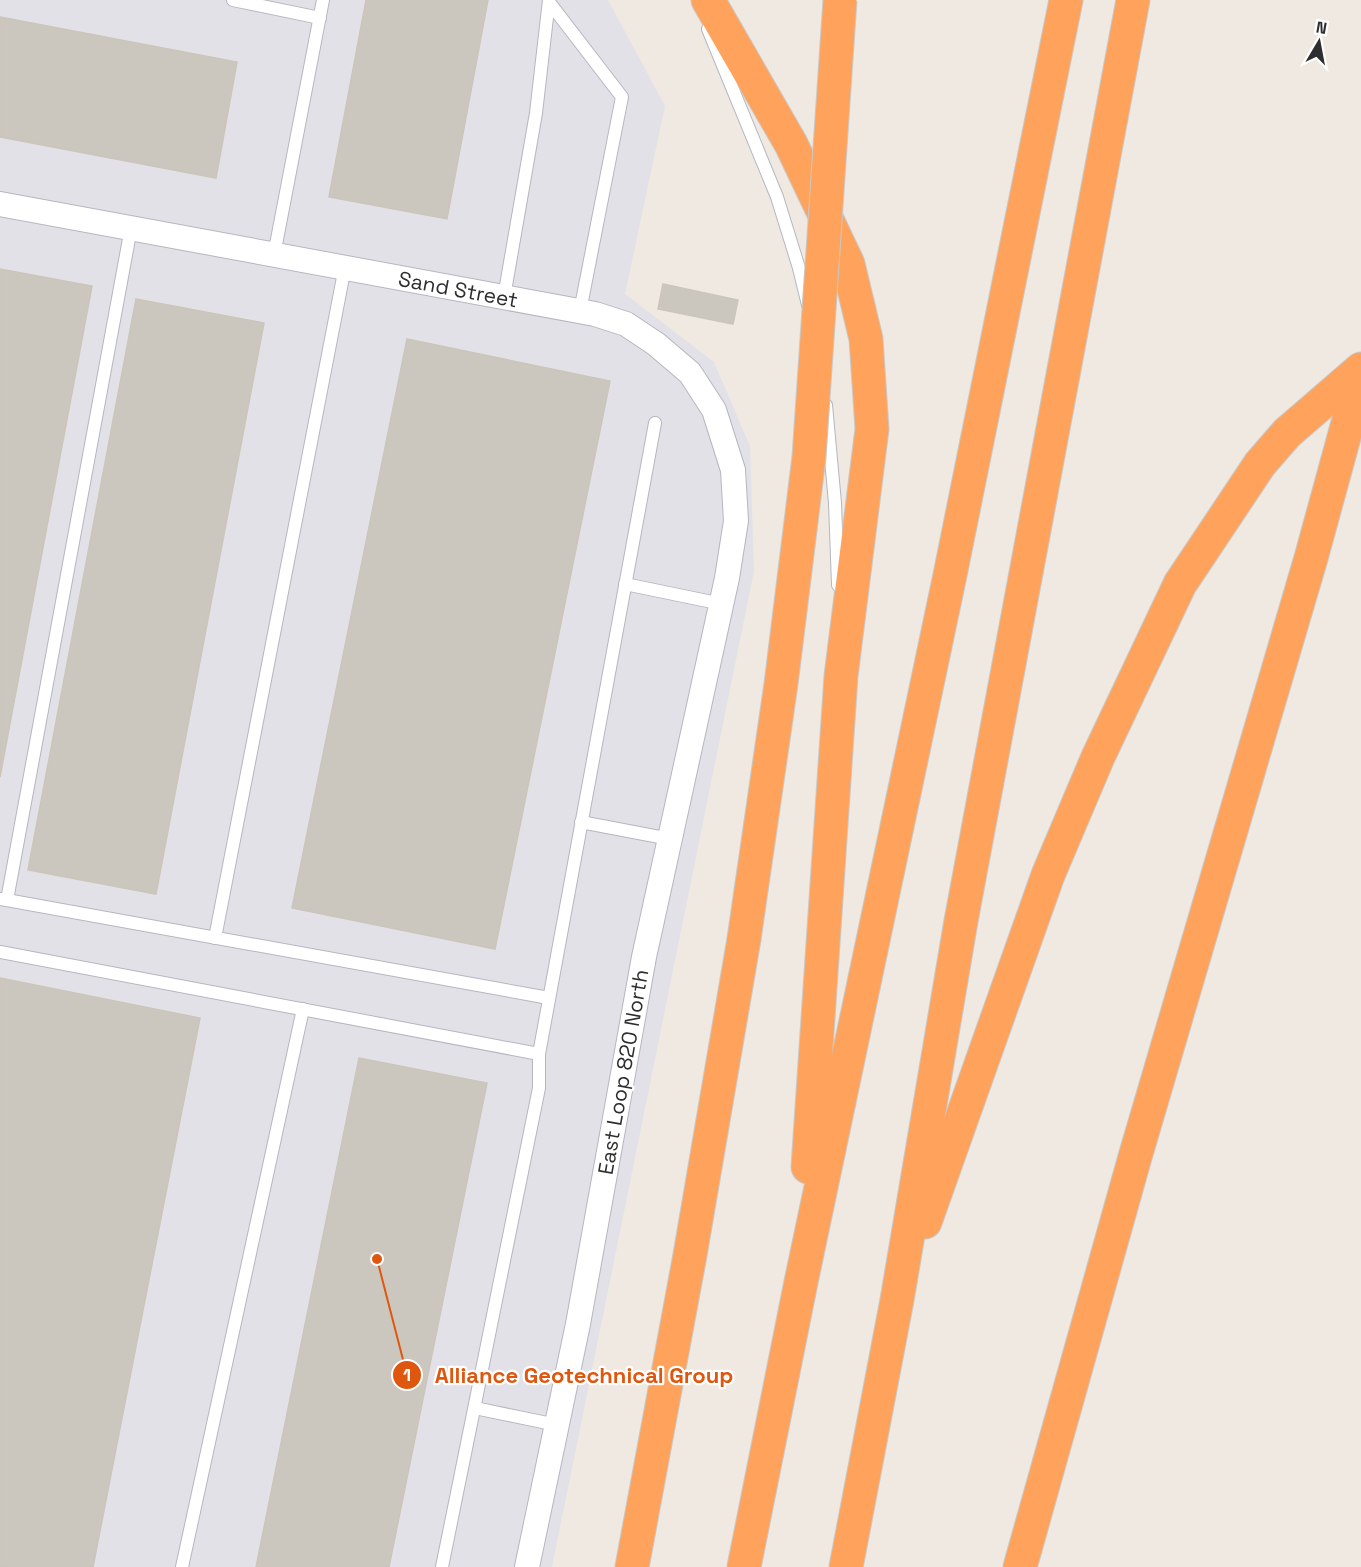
<svg xmlns="http://www.w3.org/2000/svg" width="1361" height="1567" viewBox="0 0 1361 1567" font-family="'Space Grotesk',sans-serif">
  <style>
    .industrial { fill: #e3e1e8 }
    .building { fill: #cbc7bf; stroke: #cbc5ba; stroke-width: 1.5 }
    .lines { fill: none; stroke-linecap: round; stroke-linejoin: round }
    .service-casing { stroke: #b4b7c1; stroke-width: 14 }
    .minor-casing { stroke: #b4b7c1; stroke-width: 26 }
    .motorway-casing { stroke: #c9c9c9; stroke-width: 35 }
    .service { stroke: #fff; stroke-width: 12 }
    .minor { stroke: #fff; stroke-width: 24 }
    .motorway { stroke: #ffa35c; stroke-width: 33 }
    .motorway-bridge-casing { stroke: #c9c9c9; stroke-width: 35; stroke-linecap: butt }
    .motorway-bridge { stroke: #ffa35c; stroke-width: 33 }
    .labels { text-anchor: middle; dominant-baseline: central; stroke-width: 4.5; stroke-linejoin: round; paint-order: stroke }
    .street-label { font-size: 21px; fill: #2e2e2e; stroke: #fff }
    .leader { fill: none; stroke: #df570e; stroke-width: 2 }
    .callout-dot { fill: #df570e; stroke: #fff; stroke-width: 2 }
    .mark-label { font-size: 18px; text-anchor: middle; font-weight: bold; fill: #fff }
    .callout-label { font-size: 22px; text-anchor: middle; font-weight: bold; fill: #df570e; stroke: #fff; stroke-width: 4.5; stroke-linejoin: round; paint-order: stroke }
  </style>
  <rect width="100%" height="100%" fill="#efe9e1"/>
  <polygon class="industrial" points="0,0 608,0 665,106 625,294 714,362 750,446 754,571 552,1567 0,1567"/>
  <g class="building">
    <polygon points="366,0 488,0 447,219 329,197"/>
    <polygon points="0,17 237,62 216,178 0,137"/>
    <polygon points="0,269 92,286 0,777"/>
    <polygon points="663,284 738,300 733,324 658,309"/>
    <polygon points="136,299 264,323 156,894 28,870"/>
    <polygon points="407,339 610,381 495,949 292,908"/>
    <polygon points="0,978 200,1018 93,1567 0,1567"/>
    <polygon points="359,1058 487,1083 389,1567 256,1567"/>
  </g>
  <g class="lines">
    <defs>
      <g id="service">
        <polyline points="233,0 320,18"/>
        <polyline points="549,2 622,97 580,311"/>
        <polyline points="708,29 777,197 799,268 808,305"/>
        <polyline points="274,255 323,0"/>
        <polyline points="504,297 536,113 549,0"/>
        <polyline points="826,405 835,503 838,585"/>
        <polyline points="625,584 722,604"/>
        <polyline points="581,822 670,839"/>
        <polyline points="1,899 549,998"/>
        <polyline points="7,900 131,228"/>
        <polyline points="215,938 345,267"/>
        <polyline points="0,952 539,1054"/>
        <polyline points="475,1408 557,1425"/>
        <polyline points="182,1567 303,1009"/>
        <polyline points="442,1567 539,1088 539,1054 655,423"/>
      </g>
      <g id="minor">
        <path id="s1" d="M0,204L595,314L626,324L656,344L690,373L714,410L733,470L736,521L727,578L644,957L578,1324L527,1567"/>
      </g>
      <g id="motorway">
        <polyline points="708,0 791,144 848,264 866,339 872,429 841,676 808,1167"/>
        <polyline points="925,1222 1048,875 1098,757 1180,584 1260,464 1287,433 1361,369"/>
        <polyline points="632,1567 690,1255 744,939"/>
        <polyline points="744,1567 801,1282 950,575 1066,0"/>
        <polyline points="846,1567 897,1300 961,921 1133,0"/>
        <polyline points="1020,1567 1135,1157 1311,558 1361,375"/>
      </g>
    </defs>
    <use href="#service" class="service-casing"/>
    <use href="#minor" class="minor-casing"/>
    <use href="#motorway" class="motorway-casing"/>
    <use href="#service" class="service"/>
    <use href="#minor" class="minor"/>
    <use href="#motorway" class="motorway"/>
    <defs>
      <polyline id="motorway-bridge" points="744,939 781,684 809,457 840,0"/>
    </defs>
    <use href="#motorway-bridge" class="motorway-bridge-casing"/>
    <use href="#motorway-bridge" class="motorway-bridge"/>
  </g>
  <g class="labels">
    <g class="street-label">
      <text stroke="none"><textPath href="#s1" startOffset="466">Sand Street</textPath></text>
      <text transform="translate(623 1072) rotate(-80)">East Loop 820 North</text>
    </g>
  </g>
  <path class="leader" d="M377 1259L407 1375"/>
  <g class="callout-dot">
    <circle cx="377" cy="1259" r="6"/>
    <circle cx="407" cy="1375" r="15"/>
  </g>
  <g class="mark-label">
    <text x="407" y="1381">1</text>
  </g>
  <g class="callout-label">
    <text x="584" y="1383">Alliance Geotechnical Group</text>
  </g>
  <g transform="translate(1319 42) rotate(10)" stroke="#ffffff" stroke-width="4.5" paint-order="stroke">
  <path d="M0-4.5L10 22L0 15L-10 22Z" fill="#2e2e2e"/>
  <text y="-9" font-size="16" font-weight="bold" text-anchor="middle" fill="#2e2e2e">N</text>
  </g>
</svg>
